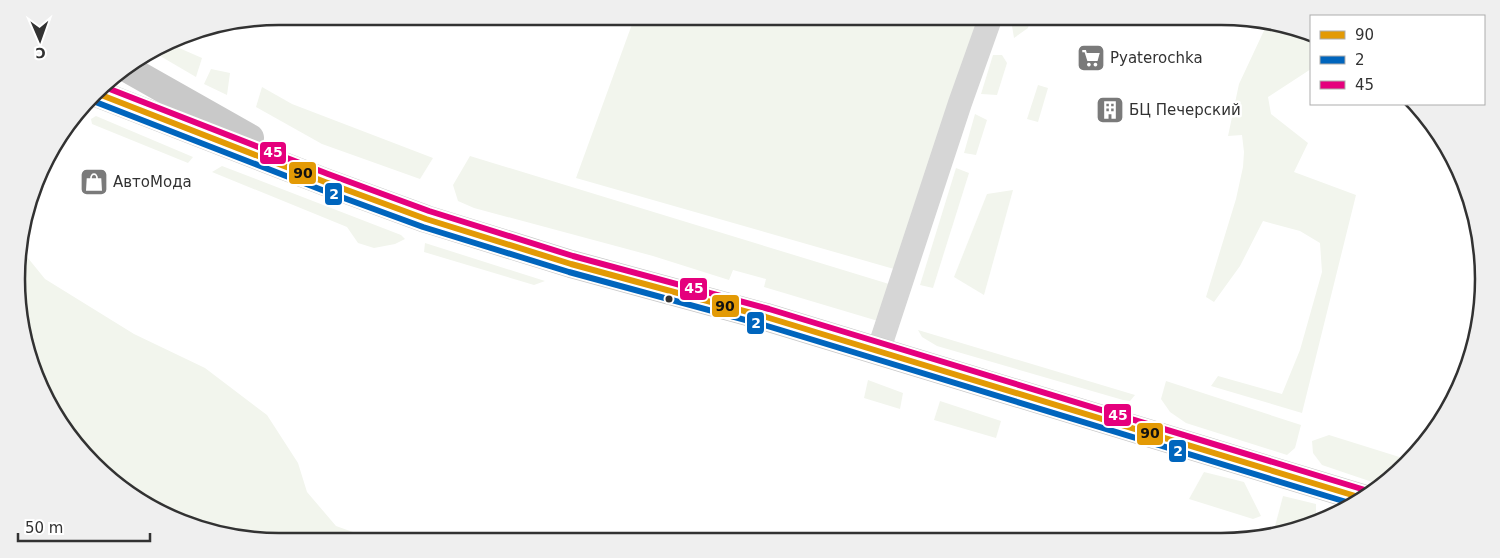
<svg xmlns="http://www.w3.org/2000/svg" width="1500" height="558" viewBox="0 0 1500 558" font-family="'DejaVu Sans',sans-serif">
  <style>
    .green { fill: #f2f5ed }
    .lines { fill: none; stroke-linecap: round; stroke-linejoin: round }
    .minor { stroke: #d6d6d6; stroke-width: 24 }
    .major { stroke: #c9c9c9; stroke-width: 28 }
    .bus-1-casing { stroke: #fff; stroke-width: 10 }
    .bus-2-casing { stroke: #fff; stroke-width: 10 }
    .bus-3-casing { stroke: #fff; stroke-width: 10 }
    .bus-1 { stroke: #e39a05; stroke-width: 6 }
    .bus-2 { stroke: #0065bd; stroke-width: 6 }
    .bus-3 { stroke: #e5007d; stroke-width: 6 }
    .bus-dot { fill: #323232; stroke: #fff; stroke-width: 2 }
    .labels { text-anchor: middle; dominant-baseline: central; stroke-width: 5; stroke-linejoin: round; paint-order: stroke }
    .poi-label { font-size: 15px; fill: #323232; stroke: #fff; text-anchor: start }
    .rim { fill: none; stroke: #323232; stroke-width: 2.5 }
    .line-badge { stroke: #fff; stroke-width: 2 }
    .badge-label { font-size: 14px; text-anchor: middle; font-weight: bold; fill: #fff }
    .pale-badge-label { font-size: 14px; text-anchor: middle; font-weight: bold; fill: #111 }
  </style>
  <rect width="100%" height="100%" fill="#fff"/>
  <g class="green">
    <polygon points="635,16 979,16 894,269 576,178"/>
    <polygon points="1012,16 1031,16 1028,28 1014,38 1011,20"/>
    <polygon points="1268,22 1289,25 1311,36 1311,69 1268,97 1271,114 1308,143 1294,172 1356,195 1302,413 1211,386 1218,376 1282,394 1300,350 1322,272 1320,243 1300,231 1263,221 1240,266 1214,302 1206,297 1236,199 1243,167 1244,152 1242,135 1228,136 1239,84"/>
    <polygon points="170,44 202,58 196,77 155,53"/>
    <polygon points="993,55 1002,55 1007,63 997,95 981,94"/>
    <polygon points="211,69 230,73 227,95 204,84"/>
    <polygon points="1038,85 1048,88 1038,122 1027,119"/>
    <polygon points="262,87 292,104 433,158 420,179 322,144 256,107"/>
    <polygon points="975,114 987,120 976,155 964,153"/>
    <polygon points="96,116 193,157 188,163 92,124 91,119"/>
    <polygon points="470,156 889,284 878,321 764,287 766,279 733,270 729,280 653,256 474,208 458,201 453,185"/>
    <polygon points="222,166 401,235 405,239 395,244 374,248 358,243 347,227 212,172"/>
    <polygon points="956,168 969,173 933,288 920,285"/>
    <polygon points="1013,190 984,295 954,277 987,194"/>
    <polygon points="425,243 545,281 534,285 424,252"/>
    <polygon points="19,247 45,279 134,334 205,368 267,415 298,463 307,492 336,526 381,542 279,542 211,533 119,488 60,425 21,331"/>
    <polygon points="918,330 1135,395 1130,401 1123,400 937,346 922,337"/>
    <polygon points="868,380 903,393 900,409 864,398"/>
    <polygon points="1166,381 1301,425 1295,448 1287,455 1186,423 1170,412 1161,399"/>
    <polygon points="940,401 1001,421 996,438 934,420"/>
    <polygon points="1329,435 1409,460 1394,476 1381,485 1322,465 1313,453 1312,441"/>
    <polygon points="1204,472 1244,482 1261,516 1253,519 1189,499"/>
    <polygon points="1283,496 1316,504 1316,521 1280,532 1274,530"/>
    <polygon points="520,536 552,537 573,541 493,541"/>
  </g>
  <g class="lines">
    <polyline class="minor" points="878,352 960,103 991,16"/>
    <g class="major">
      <polyline points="128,69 250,138"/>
      <polyline points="96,93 325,182 426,219 571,264 766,317 1362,498"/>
    </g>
    <defs>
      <polyline id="bus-1" points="96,93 325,182 426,219 571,264 766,317 1362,498"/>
      <polyline id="bus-2" points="93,101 322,190 423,227 569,272 764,325 1353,504"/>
      <polyline id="bus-3" points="102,86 328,174 429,211 573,256 769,309 1365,490"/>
    </defs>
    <use href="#bus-1" class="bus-1-casing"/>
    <use href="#bus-2" class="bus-2-casing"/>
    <use href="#bus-3" class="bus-3-casing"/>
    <use href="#bus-1" class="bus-1"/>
    <use href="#bus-2" class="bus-2"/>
    <use href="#bus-3" class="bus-3"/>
  </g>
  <defs>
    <symbol id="supermarket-square" viewBox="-11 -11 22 22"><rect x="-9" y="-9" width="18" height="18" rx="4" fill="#7a7a7a" stroke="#fff"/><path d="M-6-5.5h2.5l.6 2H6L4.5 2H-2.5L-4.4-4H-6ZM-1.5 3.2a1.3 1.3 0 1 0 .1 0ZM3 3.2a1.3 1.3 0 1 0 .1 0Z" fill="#fff"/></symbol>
    <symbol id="building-square" viewBox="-11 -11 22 22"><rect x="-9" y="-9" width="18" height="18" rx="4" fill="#7a7a7a" stroke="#fff"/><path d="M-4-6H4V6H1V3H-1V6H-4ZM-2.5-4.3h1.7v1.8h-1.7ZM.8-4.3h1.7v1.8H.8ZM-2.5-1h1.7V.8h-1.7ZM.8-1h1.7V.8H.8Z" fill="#fff"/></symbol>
    <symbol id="shop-square" viewBox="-11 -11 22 22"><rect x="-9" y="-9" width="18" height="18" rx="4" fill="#7a7a7a" stroke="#fff"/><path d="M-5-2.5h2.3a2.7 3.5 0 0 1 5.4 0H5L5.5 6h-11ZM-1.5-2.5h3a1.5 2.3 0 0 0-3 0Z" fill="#fff"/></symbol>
  </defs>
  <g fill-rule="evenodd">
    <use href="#supermarket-square" x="1075" y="42" width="32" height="32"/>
    <use href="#building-square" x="1094" y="94" width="32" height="32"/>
    <use href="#shop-square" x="78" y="166" width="32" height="32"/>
  </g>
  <circle class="bus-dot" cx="669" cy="299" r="4.5"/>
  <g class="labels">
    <g class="poi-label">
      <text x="1110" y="58">Pyaterochka</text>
      <text x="1129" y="110">БЦ Печерский</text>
      <text x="113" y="182">АвтоМода</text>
    </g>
  </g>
  <path d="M0 0H1500V558H0ZM279 25H1221A254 254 0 0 1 1475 279V279A254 254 0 0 1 1221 533H279A254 254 0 0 1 25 279V279A254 254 0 0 1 279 25Z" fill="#efefef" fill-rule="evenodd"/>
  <path class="rim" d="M279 25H1221A254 254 0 0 1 1475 279V279A254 254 0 0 1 1221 533H279A254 254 0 0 1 25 279V279A254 254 0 0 1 279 25Z"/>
  <g class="line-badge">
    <rect x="259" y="141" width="28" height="24" rx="5" fill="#e5007d"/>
    <rect x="288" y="161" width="29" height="24" rx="5" fill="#e39a05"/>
    <rect x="324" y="182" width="19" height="24" rx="5" fill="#0065bd"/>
    <rect x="679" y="277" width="29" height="24" rx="5" fill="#e5007d"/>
    <rect x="711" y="294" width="29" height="24" rx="5" fill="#e39a05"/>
    <rect x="746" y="311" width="19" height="24" rx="5" fill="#0065bd"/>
    <rect x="1103" y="403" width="29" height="24" rx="5" fill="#e5007d"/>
    <rect x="1136" y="422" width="28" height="24" rx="5" fill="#e39a05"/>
    <rect x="1168" y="439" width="19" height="24" rx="5" fill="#0065bd"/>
  </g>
  <g class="badge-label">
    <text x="273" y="157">45</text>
    <text x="334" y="199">2</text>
    <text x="694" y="293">45</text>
    <text x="756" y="328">2</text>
    <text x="1118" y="420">45</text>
    <text x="1178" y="456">2</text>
  </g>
  <g class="pale-badge-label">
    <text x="303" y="178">90</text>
    <text x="725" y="311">90</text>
    <text x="1150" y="438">90</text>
  </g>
  <rect x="1310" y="15" width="175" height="90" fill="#ffffff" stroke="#adadad"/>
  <rect x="1320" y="31" width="25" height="8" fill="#e39a05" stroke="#adadad"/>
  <text x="1355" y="40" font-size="15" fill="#323232">90</text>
  <rect x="1320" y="56" width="25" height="8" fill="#0065bd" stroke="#adadad"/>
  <text x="1355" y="65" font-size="15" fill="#323232">2</text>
  <rect x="1320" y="81" width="25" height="8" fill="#e5007d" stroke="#adadad"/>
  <text x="1355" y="90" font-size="15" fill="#323232">45</text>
  <g transform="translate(40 40) rotate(178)" stroke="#ffffff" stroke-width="4" paint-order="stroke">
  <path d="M0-4L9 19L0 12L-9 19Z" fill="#323232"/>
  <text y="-8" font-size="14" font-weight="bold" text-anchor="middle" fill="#323232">С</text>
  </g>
  <path d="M18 533v8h132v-8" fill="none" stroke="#323232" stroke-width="2.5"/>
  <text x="25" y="533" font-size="15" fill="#323232" stroke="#ffffff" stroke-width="4" paint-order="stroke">50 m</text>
</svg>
